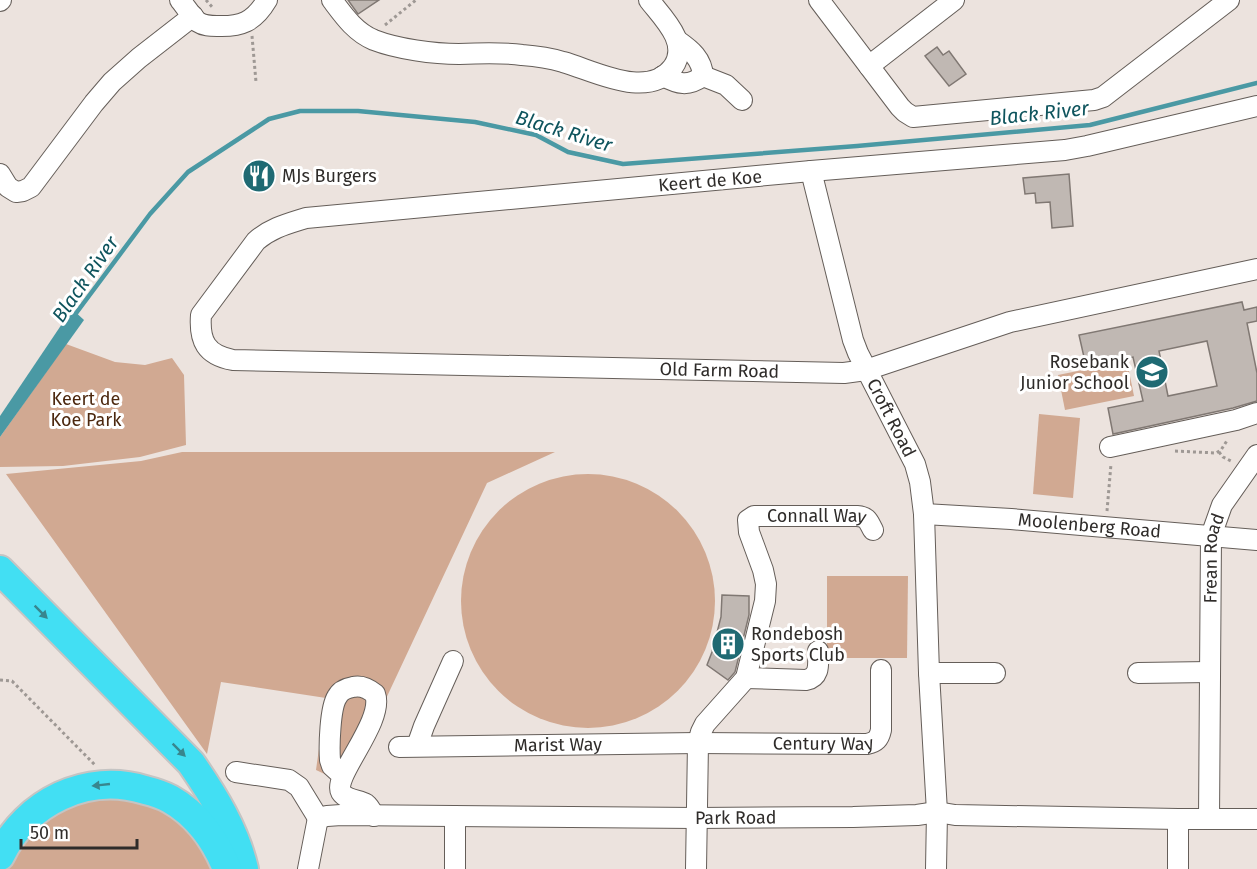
<svg xmlns="http://www.w3.org/2000/svg" width="1257" height="869" viewBox="0 0 1257 869" font-family="'Fira Sans',sans-serif">
  <style>
    .green { fill: #d1a992 }
    .water { fill: #4a99a4 }
    .lines { fill: none; stroke-linecap: round; stroke-linejoin: round }
    .stream { stroke: #4a99a4; stroke-width: 4.5 }
    .building { fill: #c0b8b3; stroke: #807873; stroke-width: 1.5; fill-rule: evenodd }
    .minor-casing { stroke: #655e59; stroke-width: 22 }
    .highway-casing { stroke: #c5c4c3; stroke-width: 32 }
    .path { stroke: #9e9894; stroke-width: 3; stroke-dasharray: 3 3; stroke-linecap: butt }
    .minor { stroke: #fff; stroke-width: 20 }
    .highway { stroke: #42dff3; stroke-width: 28 }
    .oneway { fill: #38868e }
    .labels { text-anchor: middle; dominant-baseline: central; stroke-width: 6; stroke-linejoin: round; paint-order: stroke }
    .poi-label { font-size: 18px; fill: #2f2c2a; stroke: #fff; text-anchor: start }
    .street-label { font-size: 18px; fill: #2f2c2a; stroke: #fff }
    .park-label { font-size: 18px; fill: #4c280f; stroke: #fff }
    .water-label { font-size: 20px; font-style: italic; fill: #0e545d; stroke: #fff }
  </style>
  <rect width="100%" height="100%" fill="#ece3de"/>
  <g class="green">
    <polygon points="66,344 115,362 145,365 172,358 184,375 186,445 140,457 63,466 0,467 0,437"/>
    <polygon points="1127,361 1134,396 1065,410 1058,375"/>
    <polygon points="1039,414 1080,418 1073,498 1033,494"/>
    <polygon points="182,452 555,452 487,483 346,784 316,770 326,698 221,682 207,754 6,474 141,461"/>
    <circle cx="588" cy="601" r="127"/>
    <polygon points="827,576 908,576 907,658 827,658"/>
    <polygon points="118,793 179,817 217,869 3,869 53,808"/>
  </g>
  <polygon class="water" points="72,309 84,320 0,437 0,416"/>
  <g class="lines">
    <polyline class="stream" points="74,316 150,214 188,172 269,119 300,111 358,111 475,122 536,135 568,152 623,164 857,146 1090,125 1257,83"/>
  </g>
  <g class="building">
    <polygon points="348,0 379,0 358,14"/>
    <polygon points="937,47 943,55 949,51 966,74 949,86 925,56"/>
    <polygon points="1069,174 1073,226 1052,228 1050,202 1036,203 1035,193 1025,194 1023,178"/>
    <path d="M1242,302L1244,310L1257,307V321L1247,323L1257,373V401L1233,408L1113,434L1108,408L1143,401L1133,357L1086,366L1079,335ZM1207,341L1217,386L1168,396L1159,351Z"/>
    <polygon points="722,595 749,596 749,615 735,672 728,680 707,665 712,652 721,617"/>
  </g>
  <g class="lines">
    <defs>
      <g id="minor">
        <path d="M180,0C186,7 191,16 198,22C204,26 210,26 217,26C241,27 254,22 267,0"/>
        <path d="M332,0C344,16 355,32 374,40C397,49 434,54 459,54C480,53 501,52 522,55C536,56 550,58 563,62C593,70 648,101 673,67C690,43 663,18 649,0"/>
        <polyline points="819,0 900,107 905,112 913,117 1094,100 1103,97 1229,0"/>
        <polyline points="0,1 1,0"/>
        <path d="M678,41C691,50 702,59 703,76"/>
        <polyline points="869,66 954,0"/>
        <path d="M663,76C678,84 688,87 703,76"/>
        <polyline points="703,76 726,85 742,100"/>
        <path id="s1" d="M1257,106L1087,146L1065,150L811,171L306,218C287,224 271,228 256,241L201,315C199,341 206,355 233,360L844,373L866,370L1010,322L1257,269"/>
        <path id="s2" d="M811,171L853,340L858,353L915,464L920,482L924,514L929,673L937,812L936,869"/>
        <polyline points="0,174 8,187 16,192 23,191 31,187 94,103 112,82 139,58 193,16"/>
        <polyline points="1110,447 1236,420 1257,413"/>
        <path id="s3" d="M924,514L1011,519L1257,540"/>
        <polyline points="929,673 995,673"/>
        <polyline points="1138,673 1210,672"/>
        <path d="M746,678L806,680C821,677 818,663 818,651"/>
        <polyline points="417,746 424,726 453,661"/>
        <path id="s4" d="M399,747L698,743L867,744C876,742 879,739 881,730V670"/>
        <polyline points="236,772 289,780 299,787 318,818"/>
        <path d="M342,775L332,766L330,760C329,746 330,708 337,697C340,691 347,688 353,687C361,685 369,689 375,694C385,721 332,777 341,792C346,800 359,800 366,804C370,807 372,812 374,816"/>
        <path id="s5" d="M318,818L327,816L341,815L696,818L853,817L917,815L937,812L955,815L1178,819H1257"/>
        <path id="s6" d="M1209,819L1211,536L1222,505L1257,455"/>
        <polyline points="308,869 318,818"/>
        <polyline points="455,869 455,817"/>
        <path id="s7" d="M696,869L698,743L701,732L705,724L746,678L765,601L766,584L763,570L749,532L748,520L754,516H857C868,517 868,521 873,530"/>
        <polyline points="1178,869 1178,819"/>
      </g>
      <g id="highway">
        <path d="M0,570L191,763C214,796 235,830 244,869"/>
        <path d="M0,856C26,802 87,772 145,790C153,792 163,795 170,799C197,814 216,841 227,869"/>
      </g>
    </defs>
    <use href="#minor" class="minor-casing"/>
    <use href="#highway" class="highway-casing"/>
    <g class="path">
      <polyline points="206,0 213,8"/>
      <polyline points="385,25 416,0"/>
      <polyline points="252,36 256,82"/>
      <polyline points="1175,451 1216,453 1221,450 1228,439"/>
      <polyline points="1219,452 1223,457 1231,461"/>
      <polyline points="1107,511 1111,464"/>
      <polyline points="0,680 12,681 95,765"/>
    </g>
    <use href="#minor" class="minor"/>
    <use href="#highway" class="highway"/>
  </g>
  <defs><path id="oneway-solid" d="M-6-.8H1V-3.2L6.5 0L1 3.2V.8H-6Z" transform="scale(1.5)"/></defs>
  <g class="oneway">
    <use href="#oneway-solid" transform="translate(41 612) rotate(45)"/>
    <use href="#oneway-solid" transform="translate(179 750) rotate(45)"/>
    <use href="#oneway-solid" transform="translate(101 785) rotate(174)"/>
  </g>
  <defs>
    <symbol id="restaurant-disc" viewBox="-11 -11 22 22"><circle r="9.5" fill="#1f6a73" stroke="#fff"/><path d="M-5-6h1v4h1v-4h1v4h1v-4h1v5L-1.5 .5V6h-2V.5L-5-1ZM5-6V6H3V1.5H1.5Q1.5-4 5-6Z" fill="#fff"/></symbol>
    <symbol id="school-disc" viewBox="-11 -11 22 22"><circle r="9.5" fill="#1f6a73" stroke="#fff"/><path d="M0-5L7-2L0 1L-7-2ZM-4 1L0 2.5L4 1V4Q0 6-4 4Z" fill="#fff"/></symbol>
    <symbol id="building-disc" viewBox="-11 -11 22 22"><circle r="9.5" fill="#1f6a73" stroke="#fff"/><path d="M-4-6H4V6H1V3H-1V6H-4ZM-2.5-4.3h1.7v1.8h-1.7ZM.8-4.3h1.7v1.8H.8ZM-2.5-1h1.7V.8h-1.7ZM.8-1h1.7V.8H.8Z" fill="#fff"/></symbol>
  </defs>
  <g fill-rule="evenodd">
    <use href="#restaurant-disc" x="240" y="157" width="38" height="38"/>
    <use href="#school-disc" x="1133" y="353" width="38" height="38"/>
    <use href="#building-disc" x="709" y="625" width="38" height="38"/>
  </g>
  <g class="labels">
    <g class="poi-label">
      <text x="282" y="176">MJs Burgers</text>
      <text x="1129" y="362" text-anchor="end">Rosebank<tspan x="1129" dy="21">Junior School</tspan></text>
      <text x="751" y="634">Rondebosh<tspan x="751" dy="21">Sports Club</tspan></text>
    </g>
    <g class="street-label">
      <text transform="translate(710 181) rotate(-5)">Keert de Koe</text>
      <text stroke="none"><textPath href="#s1" startOffset="1656">Old Farm Road</textPath></text>
      <text stroke="none"><textPath href="#s2" startOffset="261">Croft Road</textPath></text>
      <text stroke="none"><textPath href="#s7" startOffset="441">Connall Way</textPath></text>
      <text stroke="none"><textPath href="#s3" startOffset="166">Moolenberg Road</textPath></text>
      <text stroke="none"><textPath href="#s6" startOffset="261">Frean Road</textPath></text>
      <text stroke="none"><textPath href="#s4" startOffset="424">Century Way</textPath></text>
      <text stroke="none"><textPath href="#s4" startOffset="159">Marist Way</textPath></text>
      <text stroke="none"><textPath href="#s5" startOffset="418">Park Road</textPath></text>
    </g>
    <g class="park-label">
      <text x="86" y="399">Keert de<tspan x="86" dy="21">Koe Park</tspan></text>
    </g>
    <g class="water-label">
      <text transform="translate(1039 113) rotate(-6)">Black River</text>
      <text transform="translate(564 131) rotate(17)">Black River</text>
      <text transform="translate(85 279) rotate(-55)">Black River</text>
    </g>
  </g>
  <path d="M21 839v9h116v-9" fill="none" stroke="#2f2c2a" stroke-width="3"/>
  <text x="30" y="839" font-size="18" fill="#2f2c2a" stroke="#ffffff" stroke-width="4.5" paint-order="stroke">50 m</text>
</svg>
